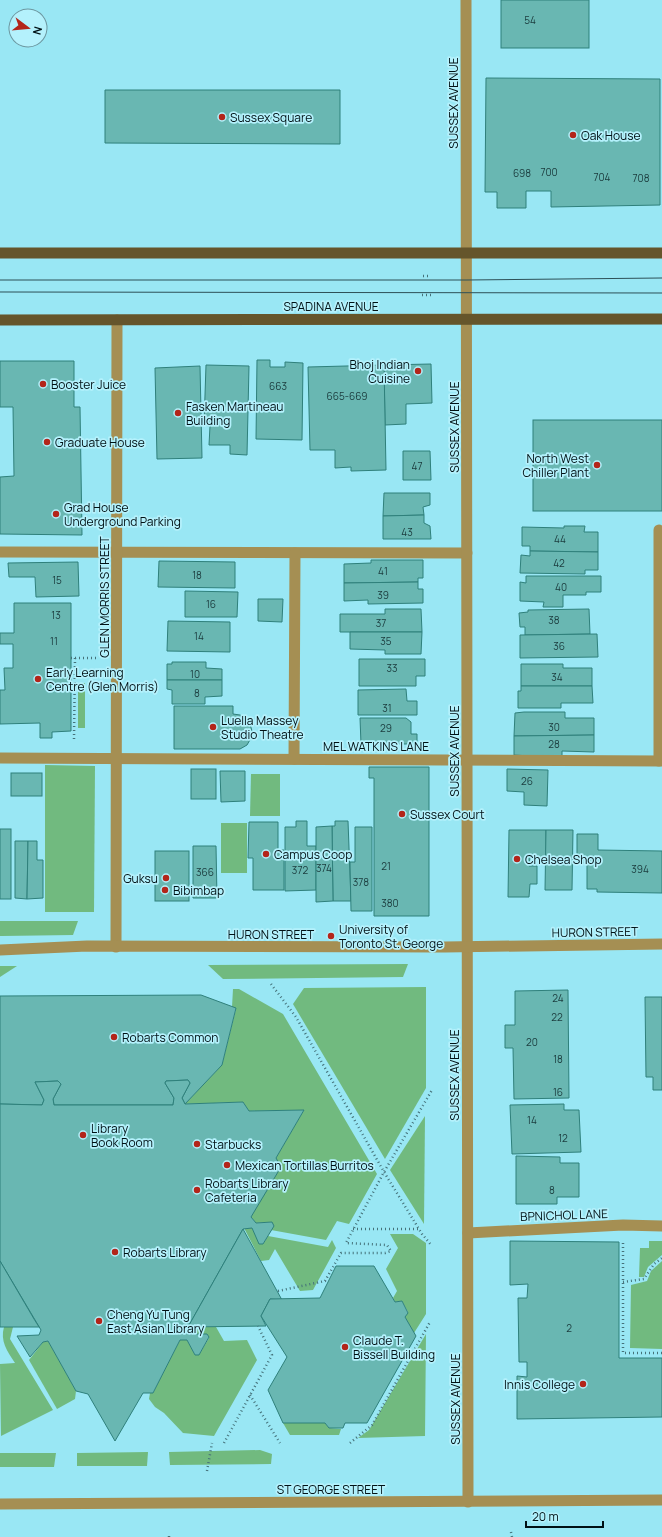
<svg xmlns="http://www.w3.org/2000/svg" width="662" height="1537" viewBox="0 0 662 1537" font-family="Manrope,sans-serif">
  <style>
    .green { fill: #71ba7f }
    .building { fill: #69b7b2; stroke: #2f807b }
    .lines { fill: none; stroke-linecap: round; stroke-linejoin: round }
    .path { stroke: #45727a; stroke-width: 2.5; stroke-dasharray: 1 3; stroke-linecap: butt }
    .service { stroke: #a58f53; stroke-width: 11 }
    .minor { stroke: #a58f53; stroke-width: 11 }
    .tertiary { stroke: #a58f53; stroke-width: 11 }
    .primary { stroke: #65552b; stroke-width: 11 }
    .tram { stroke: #2d5057; stroke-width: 1 }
    .poi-dot { fill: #b3251a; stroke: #b4f1fc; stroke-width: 1.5 }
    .labels { text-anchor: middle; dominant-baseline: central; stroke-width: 3.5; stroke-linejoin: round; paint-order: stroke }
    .number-label { font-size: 10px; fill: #1a3a3c }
    .street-label { font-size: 12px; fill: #001115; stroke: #b4f1fc }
    .poi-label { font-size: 12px; fill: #001115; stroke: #b4f1fc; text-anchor: start }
  </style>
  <rect width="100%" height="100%" fill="#99e7f4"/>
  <g class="green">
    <rect x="78" y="683" width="7" height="45"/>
    <polygon points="45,765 95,766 94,912 45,912"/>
    <polygon points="251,774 280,774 280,816 250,816"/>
    <rect x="221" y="823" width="26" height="50"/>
    <polygon points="0,921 78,921 73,935 2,936 0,936"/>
    <polygon points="408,964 403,977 223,979 208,965"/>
    <polygon points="0,966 17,966 0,977"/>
    <polygon points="426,987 426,1088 385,1159 293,1004 304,988"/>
    <polygon points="233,989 239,989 283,1014 377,1174 349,1224 337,1221 326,1240 271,1230 272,1222 256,1223 251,1217 276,1158 304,1110 249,1111 243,1102 185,1104 222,1065 236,1009 232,1007"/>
    <polygon points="425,1116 424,1224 390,1170"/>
    <polygon points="244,1228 252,1228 260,1244 263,1244 268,1236 328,1247 332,1240 336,1248 313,1290 300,1291 275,1249 269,1260 261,1261"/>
    <polygon points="390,1234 413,1234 426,1243 426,1314 414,1333 405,1317 408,1312 402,1301 395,1302 393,1298 397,1291 386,1269 398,1248"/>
    <polygon points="649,1241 662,1241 662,1255 648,1267 644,1277 639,1277 640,1248 649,1248"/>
    <polygon points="662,1261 662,1349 630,1348 631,1285 647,1281 651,1271"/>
    <path d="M4,1327H13L10,1339L53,1410L1,1436L0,1364L15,1363C7,1351 0,1341 4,1327Z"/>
    <polygon points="188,1327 216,1327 224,1341 247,1340 257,1360 214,1436 183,1433 164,1413 155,1407 149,1399 150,1393 153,1393 180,1340 187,1340 195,1355 199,1355 209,1338 207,1334 190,1334"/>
    <polygon points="426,1334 425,1436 358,1438 369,1430"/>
    <polygon points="48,1341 76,1391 75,1399 57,1409 29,1360 43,1342"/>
    <polygon points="283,1423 325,1423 329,1428 341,1429 339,1435 290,1435"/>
    <polygon points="260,1450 272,1454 271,1464 170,1465 169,1452"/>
    <polygon points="148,1452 147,1466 77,1466 77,1453"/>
    <polygon points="0,1453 56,1453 54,1467 0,1467"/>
  </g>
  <g class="building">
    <rect x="501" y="0" width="88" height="48"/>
    <polygon points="486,78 660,79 660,205 551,207 551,191 526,191 526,208 497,208 497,192 485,192"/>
    <polygon points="105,90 340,90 340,144 105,143"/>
    <polygon points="257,360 270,360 270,367 285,367 285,362 303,363 302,440 256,439"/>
    <polygon points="0,361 74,361 74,407 80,407 82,535 0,534 0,477 14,476 13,407 0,407"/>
    <polygon points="431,364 432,403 406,404 406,424 385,425 384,365"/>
    <polygon points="206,365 249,366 247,455 230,454 230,445 209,445 210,426 204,425"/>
    <polygon points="384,365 386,470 351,471 351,467 335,468 335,450 310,450 308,367"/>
    <polygon points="200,366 202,458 157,459 155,368"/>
    <rect x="533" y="420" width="129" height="91"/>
    <polygon points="403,451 430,451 431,480 403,480"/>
    <polygon points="384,493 430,493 430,505 423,507 424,515 383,516"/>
    <polygon points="424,515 424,523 430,526 431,539 383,539 383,516"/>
    <polygon points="564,526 585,526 584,532 598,532 598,552 530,551 530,546 522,546 522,527 564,528"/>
    <polygon points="530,551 598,552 598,570 585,570 585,574 520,573 521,555 530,556"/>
    <polygon points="371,560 423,560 423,578 418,578 418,582 344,583 344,564 371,563"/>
    <polygon points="159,561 235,562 235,588 158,587"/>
    <polygon points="78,562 79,596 36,597 35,577 9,577 8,563"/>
    <polygon points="526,576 601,576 601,592 586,592 586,595 563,595 563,607 543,607 544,602 520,601 520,582 526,583"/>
    <polygon points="418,582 418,589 423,589 423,603 368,604 368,600 344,601 344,583"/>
    <polygon points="185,591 238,592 237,617 185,617"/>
    <polygon points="258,599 283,599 282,622 258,621"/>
    <polygon points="14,603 71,603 71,731 52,732 52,738 40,738 40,723 0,724 0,690 5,690 4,668 13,668 13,644 0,644 0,633 14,633"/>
    <polygon points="385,609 421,609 422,632 340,632 340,614 385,614"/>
    <polygon points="589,609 590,634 525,635 525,627 520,627 519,613 528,612 528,610"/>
    <polygon points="168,621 230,622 230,652 167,651"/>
    <polygon points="350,632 422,632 421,654 385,654 385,650 350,649"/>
    <polygon points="597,634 598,657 520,658 520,635"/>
    <polygon points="359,659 425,659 425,676 416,676 416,686 359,686"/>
    <polygon points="172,662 206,662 206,668 222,669 222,680 167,680 167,664 172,664"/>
    <polygon points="521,664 563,664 563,668 592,668 592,686 521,686"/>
    <polygon points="167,680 222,680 222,696 205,697 205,704 172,704 172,690 167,689"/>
    <polygon points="521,686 592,686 593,703 561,703 561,708 518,708 518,691 521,691"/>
    <polygon points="406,689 407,701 417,701 417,715 358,715 358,690"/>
    <polygon points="174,706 233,706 233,714 240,715 246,718 250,724 252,731 251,738 247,745 240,749 174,749"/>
    <polygon points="524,712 565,712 565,718 594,718 594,735 514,736 515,713"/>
    <polygon points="360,718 406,718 411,722 411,734 417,734 417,744 361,744"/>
    <polygon points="594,735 594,752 562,751 562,758 514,755 514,736"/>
    <polygon points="369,767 429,767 429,916 374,916 374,778 369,778"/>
    <rect x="191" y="769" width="25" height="30"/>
    <polygon points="507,769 548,770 547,806 524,805 524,792 507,791"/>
    <polygon points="220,771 245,771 245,801 221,802"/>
    <rect x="11" y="773" width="31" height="23"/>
    <polygon points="296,821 307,821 307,846 316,846 316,890 285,891 285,827 296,827"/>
    <polygon points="335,821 348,821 351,901 333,901 332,826 335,826"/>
    <polygon points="249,822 278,822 278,850 284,850 284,890 253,890 253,858 248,858"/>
    <polygon points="332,826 333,901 316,902 316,827"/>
    <polygon points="355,827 372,827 372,911 351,911 350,862 355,862"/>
    <rect x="0" y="829" width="11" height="70"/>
    <polygon points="509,830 546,830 546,858 530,857 529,866 537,866 537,884 530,884 529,897 508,897"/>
    <polygon points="546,830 573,830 572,890 545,890"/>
    <polygon points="577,834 598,834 598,850 662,851 662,893 597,892 597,889 587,889 587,863 577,863"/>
    <polygon points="15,841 28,841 27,899 15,898"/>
    <polygon points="28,841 37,841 37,860 43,860 43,898 27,899"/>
    <polygon points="193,846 216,846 217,898 193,898"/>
    <rect x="155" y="851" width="34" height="50"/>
    <polygon points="568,990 569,1098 514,1099 513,1048 505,1048 505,1025 515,1025 515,991"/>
    <polygon points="201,995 236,1008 222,1065 185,1104 182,1098 190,1083 188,1080 166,1081 165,1083 174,1098 173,1105 54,1105 53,1099 61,1084 58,1081 35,1082 44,1100 42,1105 0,1104 0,996"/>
    <polygon points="645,997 662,997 662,1090 653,1090 653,1077 646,1077"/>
    <polygon points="188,1080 190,1083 182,1098 185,1104 243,1102 249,1111 304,1110 276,1158 281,1167 251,1217 256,1223 272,1222 274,1226 263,1244 259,1244 252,1228 243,1229 188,1327 190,1334 207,1334 209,1337 199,1355 195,1355 187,1340 180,1340 153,1393 143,1393 115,1441 88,1394 76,1391 48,1341 43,1342 30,1357 17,1336 39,1335 41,1330 0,1261 0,1104 42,1105 44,1100 35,1082 58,1081 61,1084 53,1099 54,1105 173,1105 174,1098 165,1083 166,1081"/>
    <polygon points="564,1104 564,1110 579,1110 581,1152 512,1154 510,1105"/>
    <polygon points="516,1156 560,1157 560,1163 579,1163 579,1197 557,1197 557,1204 516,1204"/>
    <polygon points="243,1229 282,1300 270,1299 261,1316 266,1326 188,1327"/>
    <polygon points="510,1241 619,1242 619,1358 662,1358 662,1417 517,1419 517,1376 527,1377 527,1362 519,1362 518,1298 527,1298 528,1284 510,1285"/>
    <polygon points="0,1261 34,1319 39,1327 0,1327"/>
    <polygon points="336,1266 374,1266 395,1302 402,1301 408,1313 405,1317 416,1336 367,1423 345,1423 343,1428 329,1428 325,1423 283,1423 268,1390 287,1357 261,1316 270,1299 320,1298"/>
  </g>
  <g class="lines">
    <g class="path">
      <polyline points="423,276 431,276"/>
      <polyline points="422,295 431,295"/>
      <polyline points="71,658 96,658"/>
      <polyline points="74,739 75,658"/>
      <polyline points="271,984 296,1017 384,1172 422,1234 432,1246"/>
      <polyline points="353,1229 419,1229"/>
      <polyline points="623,1243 623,1353 662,1353"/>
      <polyline points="623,1282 644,1279 654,1264 662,1258"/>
      <polyline points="278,1291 325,1281 341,1253 385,1253 391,1251 387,1245 346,1243 384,1172 432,1090"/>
      <polyline points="250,1395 280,1443"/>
      <polyline points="224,1443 272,1355 258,1326"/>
      <polyline points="350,1443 372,1425 430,1322"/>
      <polyline points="207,1471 212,1443"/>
      <polyline points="511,1532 512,1537"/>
      <polyline points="169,1537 169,1536"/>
    </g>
    <g class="service">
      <polyline points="0,552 467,553"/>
      <polyline points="0,758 662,761"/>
      <polyline points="294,759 295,553"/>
      <polyline points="659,761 659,530"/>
      <polyline points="468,1233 623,1225 662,1226"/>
    </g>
    <g class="minor">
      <polyline points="466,0 468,1502"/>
      <polyline points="116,947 117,320"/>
      <polyline points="0,950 87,946 445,947 662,944"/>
    </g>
    <polyline class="tertiary" points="0,1504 662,1500"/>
    <g class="primary">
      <polyline points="0,253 662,253"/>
      <polyline points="0,320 662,319"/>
    </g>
    <g class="tram">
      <polyline points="0,280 467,280 662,278"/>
      <polyline points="0,292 662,293"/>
    </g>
  </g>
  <g class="poi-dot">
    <circle cx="222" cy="117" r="4"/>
    <circle cx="573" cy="135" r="4"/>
    <circle cx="418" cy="371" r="4"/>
    <circle cx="43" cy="384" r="4"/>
    <circle cx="178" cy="413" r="4"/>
    <circle cx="47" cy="442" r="4"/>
    <circle cx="597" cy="465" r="4"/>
    <circle cx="56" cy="514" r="4"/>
    <circle cx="38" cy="679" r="4"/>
    <circle cx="213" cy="727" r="4"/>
    <circle cx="402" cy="814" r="4"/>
    <circle cx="266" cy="854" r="4"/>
    <circle cx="517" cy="859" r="4"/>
    <circle cx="166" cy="878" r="4"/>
    <circle cx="165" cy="890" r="4"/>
    <circle cx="331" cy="936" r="4"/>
    <circle cx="114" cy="1037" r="4"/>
    <circle cx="83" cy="1135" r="4"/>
    <circle cx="197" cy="1144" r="4"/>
    <circle cx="227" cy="1165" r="4"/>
    <circle cx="197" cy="1190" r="4"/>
    <circle cx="115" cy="1252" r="4"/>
    <circle cx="99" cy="1321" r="4"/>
    <circle cx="345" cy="1347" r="4"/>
    <circle cx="583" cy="1384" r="4"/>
  </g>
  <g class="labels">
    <g class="number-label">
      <text x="530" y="20">54</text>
      <text x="549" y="172">700</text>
      <text x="522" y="173">698</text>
      <text x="602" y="177">704</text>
      <text x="641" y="178">708</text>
      <text x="278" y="386">663</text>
      <text x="347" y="396">665-669</text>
      <text x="417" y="466">47</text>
      <text x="407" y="532">43</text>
      <text x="560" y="539">44</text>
      <text x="559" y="563">42</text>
      <text x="383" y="571">41</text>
      <text x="197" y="575">18</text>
      <text x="57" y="580">15</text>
      <text x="561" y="587">40</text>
      <text x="383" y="595">39</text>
      <text x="211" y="604">16</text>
      <text x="56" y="615">13</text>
      <text x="554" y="620">38</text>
      <text x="381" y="623">37</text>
      <text x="199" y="636">14</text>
      <text x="54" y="641">11</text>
      <text x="386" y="641">35</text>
      <text x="559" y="646">36</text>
      <text x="392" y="668">33</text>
      <text x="195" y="674">10</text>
      <text x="557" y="677">34</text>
      <text x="197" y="693">8</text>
      <text x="387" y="708">31</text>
      <text x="554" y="727">30</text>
      <text x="386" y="728">29</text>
      <text x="554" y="744">28</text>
      <text x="527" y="781">26</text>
      <text x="386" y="866">21</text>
      <text x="324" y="868">374</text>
      <text x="640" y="869">394</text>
      <text x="300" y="870">372</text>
      <text x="205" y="872">366</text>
      <text x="361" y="882">378</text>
      <text x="390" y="903">380</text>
      <text x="558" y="998">24</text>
      <text x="557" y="1017">22</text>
      <text x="532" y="1042">20</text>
      <text x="558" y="1059">18</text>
      <text x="558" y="1092">16</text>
      <text x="532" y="1120">14</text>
      <text x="563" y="1138">12</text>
      <text x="552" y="1190">8</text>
      <text x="569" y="1328">2</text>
    </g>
    <g class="street-label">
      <text transform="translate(453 103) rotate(-90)">SUSSEX AVENUE</text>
      <text x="331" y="306">SPADINA AVENUE</text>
      <text transform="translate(454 427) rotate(-90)">SUSSEX AVENUE</text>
      <text transform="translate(104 597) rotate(-90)">GLEN MORRIS STREET</text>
      <text x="376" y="746">MEL WATKINS LANE</text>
      <text transform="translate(454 751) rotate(-90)">SUSSEX AVENUE</text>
      <text transform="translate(595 932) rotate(-1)">HURON STREET</text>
      <text x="271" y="934">HURON STREET</text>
      <text transform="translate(454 1075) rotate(-90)">SUSSEX AVENUE</text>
      <text transform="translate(564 1215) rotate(-2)">BPNICHOL LANE</text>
      <text transform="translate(455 1399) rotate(-90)">SUSSEX AVENUE</text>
      <text x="331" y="1489">ST GEORGE STREET</text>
    </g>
    <g class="poi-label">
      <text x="230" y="117">Sussex Square</text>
      <text x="581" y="135">Oak House</text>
      <text x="410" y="364" text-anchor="end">Bhoj Indian<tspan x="410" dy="14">Cuisine</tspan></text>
      <text x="51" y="384">Booster Juice</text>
      <text x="186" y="406">Fasken Martineau<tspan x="186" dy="14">Building</tspan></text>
      <text x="55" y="442">Graduate House</text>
      <text x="589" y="458" text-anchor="end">North West<tspan x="589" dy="14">Chiller Plant</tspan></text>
      <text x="64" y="507">Grad House<tspan x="64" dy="14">Underground Parking</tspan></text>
      <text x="46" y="672">Early Learning<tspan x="46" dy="14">Centre (Glen Morris)</tspan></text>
      <text x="221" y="720">Luella Massey<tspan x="221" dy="14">Studio Theatre</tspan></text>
      <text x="410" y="814">Sussex Court</text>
      <text x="274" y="854">Campus Coop</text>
      <text x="525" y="859">Chelsea Shop</text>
      <text x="158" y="878" text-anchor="end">Guksu</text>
      <text x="173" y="890">Bibimbap</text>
      <text x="339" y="929">University of<tspan x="339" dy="14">Toronto St. George</tspan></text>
      <text x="122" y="1037">Robarts Common</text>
      <text x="91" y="1128">Library<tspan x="91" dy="14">Book Room</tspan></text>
      <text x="205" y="1144">Starbucks</text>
      <text x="235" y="1165">Mexican Tortillas Burritos</text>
      <text x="205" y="1183">Robarts Library<tspan x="205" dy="14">Cafeteria</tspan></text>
      <text x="123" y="1252">Robarts Library</text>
      <text x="107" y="1314">Cheng Yu Tung<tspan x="107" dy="14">East Asian Library</tspan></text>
      <text x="353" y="1340">Claude T.<tspan x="353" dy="14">Bissell Building</tspan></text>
      <text x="575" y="1384" text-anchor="end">Innis College</text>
    </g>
  </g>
  <g transform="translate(28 28) rotate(106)"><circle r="19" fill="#b4f1fc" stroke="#6c97a0"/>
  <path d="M0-3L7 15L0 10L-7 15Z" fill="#b3251a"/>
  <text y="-6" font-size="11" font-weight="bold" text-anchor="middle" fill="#001115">N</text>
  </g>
  <path d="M526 1521v6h77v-6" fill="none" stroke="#001115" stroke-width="2"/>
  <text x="532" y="1521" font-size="12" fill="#001115" stroke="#b4f1fc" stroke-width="3" paint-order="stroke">20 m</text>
</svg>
